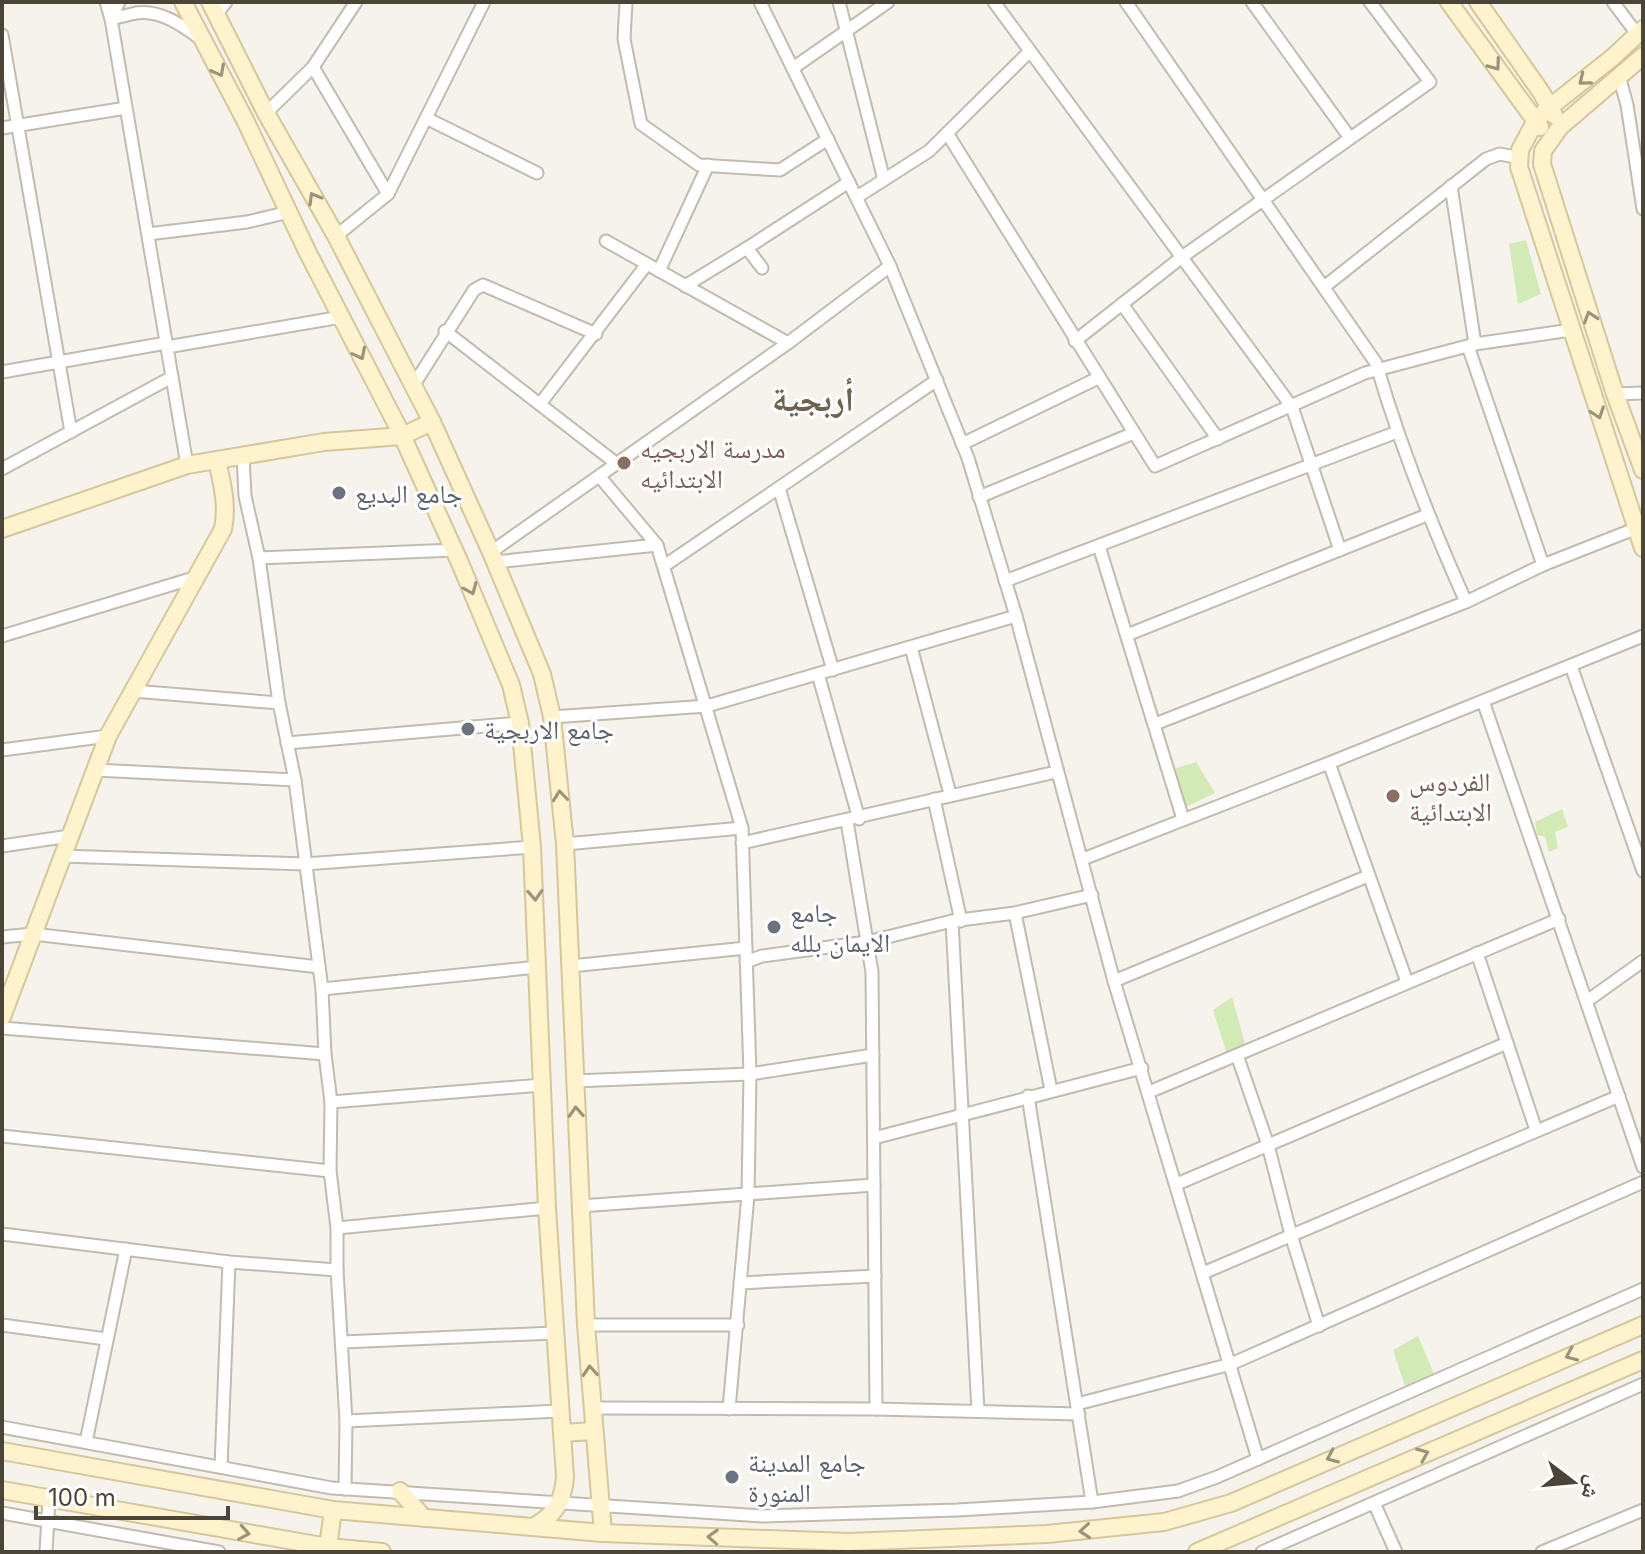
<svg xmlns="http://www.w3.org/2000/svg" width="1645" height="1554" viewBox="0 0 1645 1554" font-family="Inter,'Noto Naskh Arabic',sans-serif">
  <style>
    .green { fill: #d2eab5 }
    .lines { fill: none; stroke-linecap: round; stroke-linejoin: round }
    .street-casing { stroke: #c2bbae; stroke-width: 15 }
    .secondary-casing { stroke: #d6c79b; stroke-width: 20 }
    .street { stroke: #fff; stroke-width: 11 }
    .secondary { stroke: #fff3cd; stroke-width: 16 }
    .oneway { stroke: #9c937c }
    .education-dot { fill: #8d6e63; stroke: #fff; stroke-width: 3 }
    .worship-dot { fill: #6b7280; stroke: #fff; stroke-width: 3 }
    .labels { text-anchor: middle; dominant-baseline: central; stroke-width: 6; stroke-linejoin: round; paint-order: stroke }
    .education-label { font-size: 26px; fill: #785e54; stroke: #fff; text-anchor: start }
    .worship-label { font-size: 26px; fill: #5b616d; stroke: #fff; text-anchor: start }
    .district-label { font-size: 34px; font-weight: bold; fill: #6e6250; stroke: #fff }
  </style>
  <rect width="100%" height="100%" fill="#f6f3ec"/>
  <g class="green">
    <polygon points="1526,240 1541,294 1518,304 1509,244"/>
    <polygon points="1196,762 1215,793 1186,807 1174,769"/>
    <polygon points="1562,809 1568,827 1555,832 1558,848 1549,852 1545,837 1537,835 1535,822"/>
    <polygon points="1232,997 1245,1044 1227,1054 1213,1010"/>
    <polygon points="1418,1336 1434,1374 1406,1389 1393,1350"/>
  </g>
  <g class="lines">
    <defs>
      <g id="street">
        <path d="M106,2L111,19C119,17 128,15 136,13C160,9 183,26 201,39"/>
        <polyline points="119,2 111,19 187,465"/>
        <polyline points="626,2 624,39 641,124 699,165 780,170 828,139"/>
        <polyline points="760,2 890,266 968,458 1016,616 1114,981 1258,1459"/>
        <polyline points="839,2 884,180"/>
        <polyline points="994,2 1292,407 1340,550"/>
        <path d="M1126,2L1376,363C1400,445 1431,524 1466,602"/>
        <polyline points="1252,2 1350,138"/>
        <polyline points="1613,2 1637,34"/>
        <polyline points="216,15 226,2"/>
        <polyline points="2,35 71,432"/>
        <polyline points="313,67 388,194"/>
        <polyline points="793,68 888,2"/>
        <polyline points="1619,76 1627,105 1643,209"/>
        <polyline points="266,113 313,67 356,2"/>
        <polyline points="426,118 537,173"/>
        <polyline points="2,128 126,108"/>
        <polyline points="947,133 1155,466 1365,373 1475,344 1571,330"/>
        <polyline points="1451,186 1475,344"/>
        <polyline points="857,197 929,151 1030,51"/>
        <polyline points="148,234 247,222 289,212"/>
        <polyline points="336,236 388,194 484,2"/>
        <polyline points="606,241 788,343"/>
        <polyline points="762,268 747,248 849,182"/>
        <polyline points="659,271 708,165"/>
        <polyline points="685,286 747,248"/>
        <polyline points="1324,287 1486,159 1500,154 1520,158"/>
        <polyline points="1122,304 1218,439"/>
        <polyline points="445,331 617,464"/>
        <polyline points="1075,341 1182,257 1430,82 1370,2"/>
        <polyline points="1468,346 1543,565"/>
        <polyline points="167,347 341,317"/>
        <polyline points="2,372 166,343"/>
        <polyline points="413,386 474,290 483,285 596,334"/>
        <polyline points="1615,394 1643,393"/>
        <polyline points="540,404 647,264"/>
        <polyline points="962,444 1098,378"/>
        <polyline points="243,456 245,496 259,558 279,703 295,780 322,989 325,1054 331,1102 330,1171 337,1228 337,1270 346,1421 345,1489"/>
        <polyline points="2,469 172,377"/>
        <polyline points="600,477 657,545 742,828 750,1074 748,1195 729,1409"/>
        <polyline points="779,488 833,670"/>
        <polyline points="979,497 1134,433"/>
        <polyline points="1099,546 1183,819"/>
        <polyline points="491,552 788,343 890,266"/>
        <polyline points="259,558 455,550"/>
        <polyline points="495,562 657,545"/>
        <polyline points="664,566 937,380"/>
        <polyline points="1005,581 1397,432"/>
        <polyline points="1127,635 1427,515"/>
        <polyline points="2,636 197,577"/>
        <polyline points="911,647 950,794"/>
        <polyline points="1571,666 1643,871"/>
        <polyline points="818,674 859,819"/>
        <polyline points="133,691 279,703"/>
        <polyline points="1483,701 1643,1167"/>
        <polyline points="552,717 707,706 1016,616"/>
        <polyline points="1155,724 1466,602 1543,565 1637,528"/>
        <polyline points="287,743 520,723"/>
        <polyline points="2,750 108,736"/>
        <polyline points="1329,763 1407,982"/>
        <polyline points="95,770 295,780"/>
        <polyline points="934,799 961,921"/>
        <polyline points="847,821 872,972 876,1409"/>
        <polyline points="742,843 1056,772"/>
        <polyline points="565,844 742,828"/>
        <polyline points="2,846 70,836"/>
        <polyline points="62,856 305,864 532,847"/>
        <polyline points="1083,859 1329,763 1643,636"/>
        <polyline points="1015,913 1051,1090"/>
        <polyline points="952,921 978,1411"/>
        <polyline points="2,937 33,934 319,967"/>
        <polyline points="1477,953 1536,1130"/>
        <polyline points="746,962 762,956 867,942 952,921 1015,913 1092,895"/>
        <polyline points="571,966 746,948"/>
        <polyline points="1114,981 1368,876"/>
        <polyline points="322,989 538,967"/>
        <polyline points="1587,1001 1643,961"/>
        <polyline points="2,1028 325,1054"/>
        <polyline points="1237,1055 1268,1145 1291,1235 1319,1326"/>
        <polyline points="574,1081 750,1074 873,1055"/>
        <polyline points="1149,1092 1559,919"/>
        <polyline points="1028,1096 1092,1502"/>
        <polyline points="331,1102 542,1085"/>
        <polyline points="2,1136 330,1171"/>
        <polyline points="874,1138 1142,1068"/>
        <polyline points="1177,1184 1507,1043"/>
        <polyline points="580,1206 874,1185"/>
        <polyline points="337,1228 547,1208"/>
        <polyline points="2,1234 229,1262 337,1270"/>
        <polyline points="1203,1273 1619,1096"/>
        <polyline points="740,1283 875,1276"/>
        <polyline points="2,1325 106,1339"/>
        <polyline points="586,1325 738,1325"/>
        <polyline points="342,1342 554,1333"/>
        <polyline points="1077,1404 1231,1364 1643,1182"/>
        <polyline points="592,1408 876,1409 1079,1414"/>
        <polyline points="346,1421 560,1411"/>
        <polyline points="2,1427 332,1488 763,1516 957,1510 1092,1502 1178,1491 1217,1477 1643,1289"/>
        <polyline points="86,1442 126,1249"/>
        <polyline points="221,1467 229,1262"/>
        <polyline points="1374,1503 1396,1552"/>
        <polyline points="2,1513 219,1552"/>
        <polyline points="46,1552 49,1499"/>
        <polyline points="1262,1552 1643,1384"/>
        <polyline points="1542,1552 1643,1510"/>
      </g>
      <g id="secondary">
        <path d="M183,2L245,120L307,251L400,431L460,563L511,685L520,723L532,847L547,1208L565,1477C563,1502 555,1515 533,1527"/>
        <polyline points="210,2 266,113 336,236 432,422 490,550 542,674 552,717 565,844 586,1325 603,1533"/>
        <polyline points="1449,2 1540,127"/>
        <polyline points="1478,2 1541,92 1554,115"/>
        <polyline points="1643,29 1613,57 1545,111 1535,122 1520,150 1519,167 1643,548"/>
        <polyline points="1643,56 1560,127 1543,151 1542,164 1615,394 1643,470"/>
        <polyline points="2,529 187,465 324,442 402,436 432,422"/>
        <path d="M2,1017L108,736L223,529C228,505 222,484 217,460"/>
        <polyline points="562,1433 594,1431"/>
        <polyline points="2,1451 333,1510 603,1533 848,1542 1047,1534 1164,1522 1231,1503 1643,1325"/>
        <polyline points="2,1490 328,1547 382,1552"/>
        <polyline points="400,1491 424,1518"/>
        <polyline points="328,1547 333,1510"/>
        <polyline points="1197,1552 1643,1360"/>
      </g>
    </defs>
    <use href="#street" class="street-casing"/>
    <use href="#secondary" class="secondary-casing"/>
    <use href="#street" class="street"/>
    <use href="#secondary" class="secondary"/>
  </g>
  <defs><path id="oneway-chevron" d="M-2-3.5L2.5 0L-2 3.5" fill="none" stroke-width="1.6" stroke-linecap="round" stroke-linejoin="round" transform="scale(2)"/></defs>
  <g class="oneway">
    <use href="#oneway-chevron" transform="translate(1495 65) rotate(54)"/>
    <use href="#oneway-chevron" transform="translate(219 71) rotate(62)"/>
    <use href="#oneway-chevron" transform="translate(1584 80) rotate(141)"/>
    <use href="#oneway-chevron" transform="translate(314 198) rotate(-120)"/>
    <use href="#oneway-chevron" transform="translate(1590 317) rotate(-108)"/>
    <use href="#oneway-chevron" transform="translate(360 354) rotate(63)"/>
    <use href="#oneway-chevron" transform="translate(1598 413) rotate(71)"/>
    <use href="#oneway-chevron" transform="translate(471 589) rotate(67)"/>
    <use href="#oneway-chevron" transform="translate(560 796) rotate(-96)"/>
    <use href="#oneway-chevron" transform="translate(535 895) rotate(87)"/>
    <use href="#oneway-chevron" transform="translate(576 1112) rotate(-93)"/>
    <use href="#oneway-chevron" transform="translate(1571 1355) rotate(157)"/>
    <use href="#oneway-chevron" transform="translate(590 1371) rotate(-94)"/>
    <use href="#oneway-chevron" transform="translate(1423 1454) rotate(-23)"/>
    <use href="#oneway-chevron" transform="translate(1332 1457) rotate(157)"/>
    <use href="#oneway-chevron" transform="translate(1085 1531) rotate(175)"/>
    <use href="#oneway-chevron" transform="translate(244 1533) rotate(10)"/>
    <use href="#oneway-chevron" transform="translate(713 1537) rotate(-178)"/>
  </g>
  <g class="education-dot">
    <circle cx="624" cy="463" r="8"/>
    <circle cx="1393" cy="796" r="8"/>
  </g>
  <g class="worship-dot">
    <circle cx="339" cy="493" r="8"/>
    <circle cx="468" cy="729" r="8"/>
    <circle cx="774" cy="927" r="8"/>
    <circle cx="732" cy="1477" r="8"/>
  </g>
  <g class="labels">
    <g class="education-label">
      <text x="640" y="448">مدرسة الاربجيه<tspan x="640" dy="30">الابتدائيه</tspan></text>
      <text x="1409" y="781">الفردوس<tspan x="1409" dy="30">الابتدائية</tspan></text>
    </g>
    <g class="worship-label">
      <text x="355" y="493">جامع البديع</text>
      <text x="484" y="729">جامع الاربجية</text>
      <text x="790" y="912">جامع<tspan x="790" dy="30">الايمان بلله</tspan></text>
      <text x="748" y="1462">جامع المدينة<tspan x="748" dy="30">المنورة</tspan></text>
    </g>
    <g class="district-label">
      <text x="813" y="398">أربجية</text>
    </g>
  </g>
  <rect width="1645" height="1554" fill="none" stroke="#4b4439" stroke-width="8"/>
  <g transform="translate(1573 1482) rotate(106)" stroke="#ffffff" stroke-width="6" paint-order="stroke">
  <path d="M0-6L14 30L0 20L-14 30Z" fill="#4b4439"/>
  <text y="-12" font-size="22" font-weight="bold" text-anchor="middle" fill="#4b4439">ش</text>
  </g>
  <path d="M36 1506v12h192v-12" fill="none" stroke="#4b4439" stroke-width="4"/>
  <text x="48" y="1506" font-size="24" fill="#4b4439" stroke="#ffffff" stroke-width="6" paint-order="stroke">100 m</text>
</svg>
